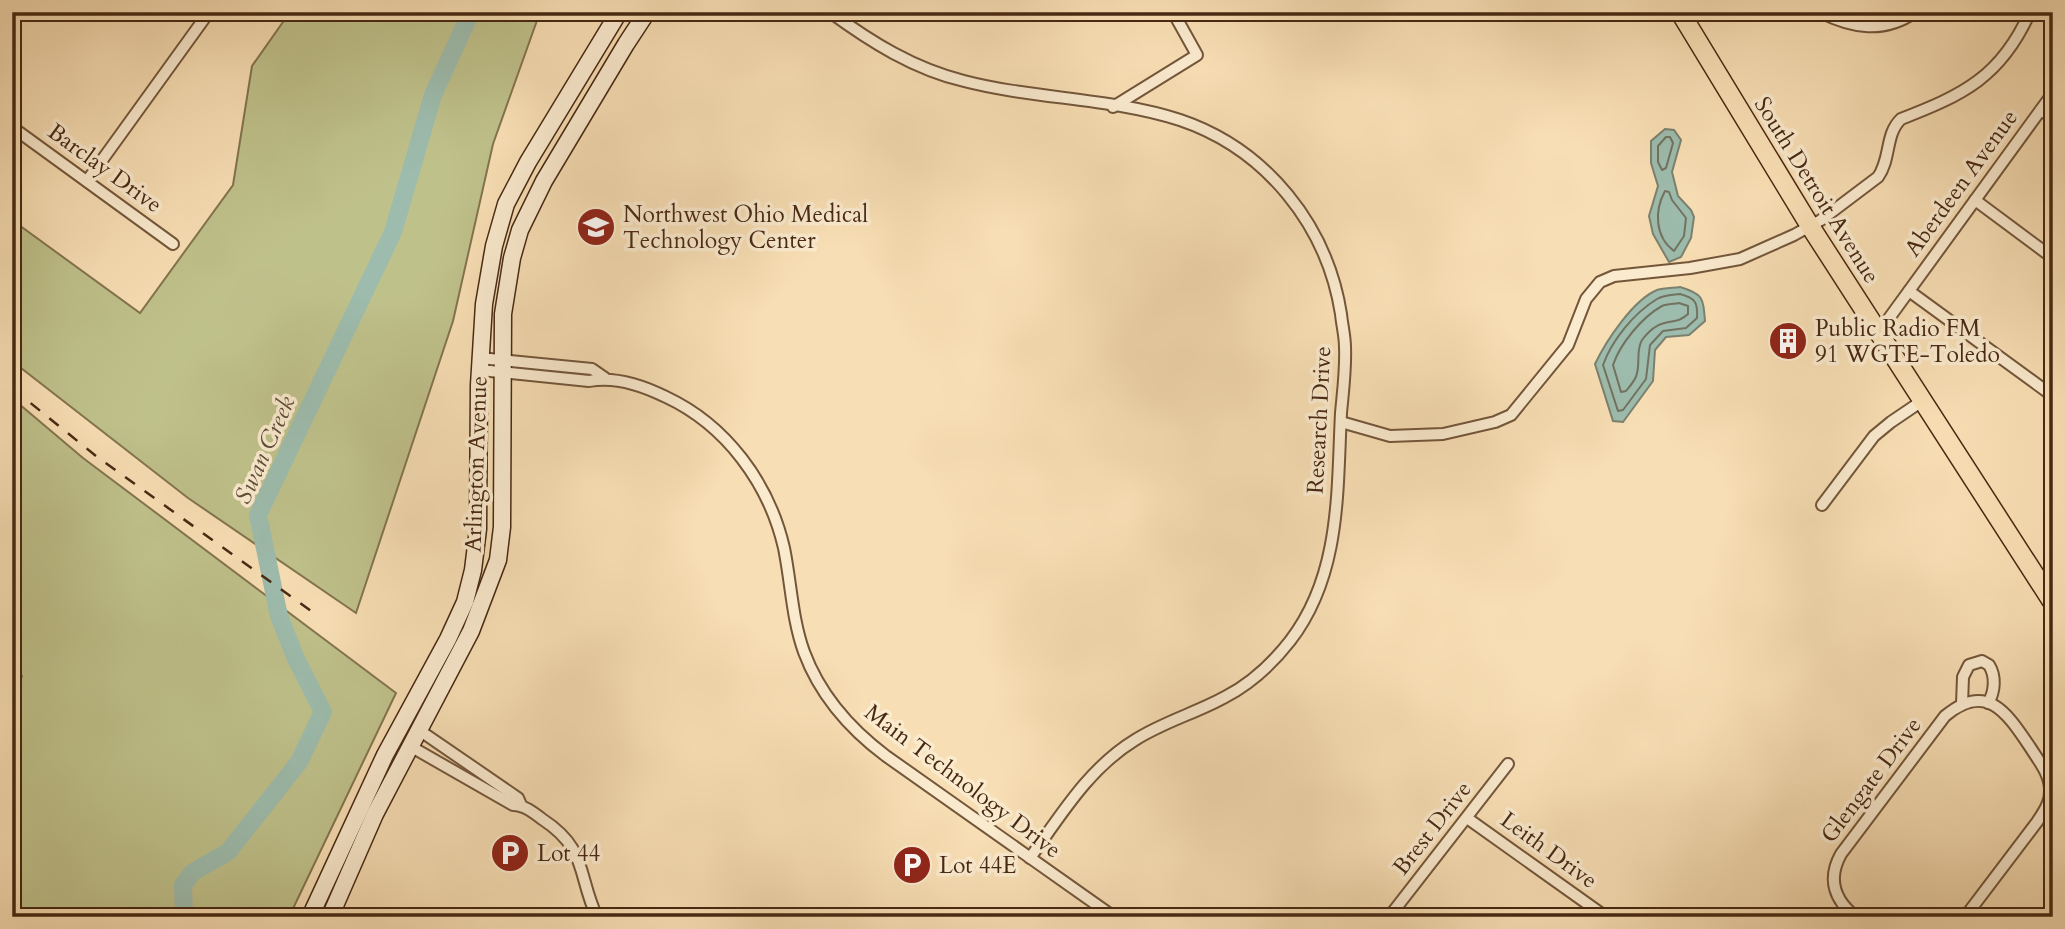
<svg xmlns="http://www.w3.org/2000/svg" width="2065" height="929" viewBox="0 0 2065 929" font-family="Cardo,serif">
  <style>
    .green { fill: #bfc18b; stroke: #83744e; stroke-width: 2 }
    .water { fill: #9dbcad; stroke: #7b816f; stroke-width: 2 }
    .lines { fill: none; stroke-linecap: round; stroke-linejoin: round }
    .shore { stroke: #727260; stroke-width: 2 }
    .river { stroke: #9dbcad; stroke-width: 18 }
    .street-casing { stroke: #73563a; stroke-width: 14 }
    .secondary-casing { stroke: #472812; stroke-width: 19 }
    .primary-casing { stroke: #472812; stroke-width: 21 }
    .street { stroke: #faeace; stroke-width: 10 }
    .secondary { stroke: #faeace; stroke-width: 16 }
    .primary { stroke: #f8deb4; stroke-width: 18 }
    .rail { stroke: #472812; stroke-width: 2.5; stroke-dasharray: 12 12; stroke-linecap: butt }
    .labels { text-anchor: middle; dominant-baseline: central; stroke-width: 7; stroke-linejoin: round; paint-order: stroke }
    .street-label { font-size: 23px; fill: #472812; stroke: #faeace }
    .poi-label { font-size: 23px; fill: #472812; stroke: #faeace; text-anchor: start }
    .water-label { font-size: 24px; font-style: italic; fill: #5c4d39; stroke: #faeace }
  </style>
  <rect width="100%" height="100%" fill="#f8deb4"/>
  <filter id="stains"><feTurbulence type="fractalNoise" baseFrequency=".00286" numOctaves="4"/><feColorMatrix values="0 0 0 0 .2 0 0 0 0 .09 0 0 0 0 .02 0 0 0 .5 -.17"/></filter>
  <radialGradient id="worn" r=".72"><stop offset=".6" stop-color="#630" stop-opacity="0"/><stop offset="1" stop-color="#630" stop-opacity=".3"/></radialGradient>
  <g class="green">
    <polygon points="290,12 540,12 493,144 453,321 356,613 188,498 12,361 12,220 140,313 233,185 252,66"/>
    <polygon points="12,398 83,458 396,693 289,917 12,917 12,704 22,676 12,663"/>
  </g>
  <g class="water">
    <polygon points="1665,129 1674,130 1681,140 1672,172 1678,196 1691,210 1694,217 1691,238 1681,257 1669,262 1653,234 1649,216 1658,186 1651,163 1651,141"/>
    <path d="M1680,287C1703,294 1703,297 1705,321L1689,335L1666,337L1655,350L1653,381L1623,422L1613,421L1595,364C1606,341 1633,300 1657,290C1664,288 1673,288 1680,287Z"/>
  </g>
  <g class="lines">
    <g class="shore">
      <polygon points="1666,137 1670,137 1673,143 1666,168 1662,170 1658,162 1658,146"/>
      <path d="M1665,191L1669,192L1672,200L1686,218L1684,236L1674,251C1655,237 1654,211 1665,191Z"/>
      <path d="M1680,294C1695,298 1698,302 1697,318L1686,328L1663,331L1650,345L1646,379L1623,410L1618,411L1603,365C1612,340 1634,313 1657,299C1664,295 1673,295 1680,294Z"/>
      <path d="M1679,303L1688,306V314C1674,328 1661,314 1642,340C1636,350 1640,362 1637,373C1636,380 1630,386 1626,391L1621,392L1613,365C1620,344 1642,317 1662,306C1667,304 1674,304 1679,303Z"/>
    </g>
    <polyline class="river" points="184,917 183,885 193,872 228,852 299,762 323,712 296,659 279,616 258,515 393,232 433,95 471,12"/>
    <defs>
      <g id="street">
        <path d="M830,12C871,42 914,69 964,81C1033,99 1113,98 1180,120C1266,149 1327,225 1341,314C1342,325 1345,336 1345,347C1346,369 1343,391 1341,413C1337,492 1341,575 1290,641C1272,664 1250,684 1225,697C1196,713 1163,722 1135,740C1089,768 1061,815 1030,858"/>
        <path d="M1820,12C1852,28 1884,34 1915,12"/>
        <polyline points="1113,107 1197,55 1173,12"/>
        <polyline points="2041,110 2053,118"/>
        <polyline points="12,127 173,244"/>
        <polyline points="87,181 209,12"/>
        <polyline points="1975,200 2053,258"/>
        <polyline points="1909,291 2053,396"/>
        <polyline points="1879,332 2053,93"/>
        <polyline points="480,358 592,369 605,378"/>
        <path d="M480,370L589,381C615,376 642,385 666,397C726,425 769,483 784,548C791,582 792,619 804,652C820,695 850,729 886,756L1114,917"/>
        <path d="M1341,422L1390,436L1443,434L1495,422L1511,415L1568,345L1586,299L1600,282L1614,276L1690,268L1740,259L1794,235L1821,220L1878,177C1891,159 1885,134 1901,119C1963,95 2001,77 2030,12"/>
        <polyline points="1822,505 1874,436 1891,422 1922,401"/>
        <path d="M1962,704L1963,677L1969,665L1982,661L1989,665C1996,676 1995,692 1988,703"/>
        <polyline points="419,730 518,798 521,805"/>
        <path d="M410,746L513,805C524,805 533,812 542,819C588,849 577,874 597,917"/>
        <polyline points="1467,818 1606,917"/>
        <polyline points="1389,917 1508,764"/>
        <path d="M1856,917C1834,900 1827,879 1841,854L1945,716C1987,681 2007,713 2030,747C2038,760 2051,775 2050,792C2050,803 2043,813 2037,822L1965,917"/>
      </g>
      <g id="secondary">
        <polyline points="310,917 385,755 448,639 465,602 473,570 478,529 479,385 484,304 494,246 506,204 528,162 619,12"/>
        <polyline points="330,917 375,814 471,631 498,560 502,527 503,314 512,258 520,230 544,181 626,44 647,12"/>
      </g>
      <polyline id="primary" points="1680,12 1810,226 2053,603"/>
    </defs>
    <use href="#street" class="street-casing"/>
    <use href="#secondary" class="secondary-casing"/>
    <use href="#primary" class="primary-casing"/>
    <use href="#street" class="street"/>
    <use href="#secondary" class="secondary"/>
    <use href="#primary" class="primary"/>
    <polyline class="rail" points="12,388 96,456 311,611"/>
  </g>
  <defs>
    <symbol id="university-disc" viewBox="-11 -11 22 22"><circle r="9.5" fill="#8f2418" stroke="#faeace"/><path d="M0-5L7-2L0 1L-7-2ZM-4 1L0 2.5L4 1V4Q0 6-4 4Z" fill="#fff"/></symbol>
    <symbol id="building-disc" viewBox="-11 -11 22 22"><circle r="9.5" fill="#8f2418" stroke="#faeace"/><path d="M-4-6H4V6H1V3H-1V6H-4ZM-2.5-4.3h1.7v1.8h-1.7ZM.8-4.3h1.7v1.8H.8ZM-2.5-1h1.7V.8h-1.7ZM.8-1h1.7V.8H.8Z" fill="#fff"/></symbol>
    <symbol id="parking-disc" viewBox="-11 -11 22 22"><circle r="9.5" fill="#8f2418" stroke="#faeace"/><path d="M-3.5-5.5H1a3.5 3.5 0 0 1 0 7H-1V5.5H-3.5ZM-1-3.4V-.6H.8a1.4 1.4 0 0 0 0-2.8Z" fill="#fff"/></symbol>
  </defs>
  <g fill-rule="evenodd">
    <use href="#university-disc" x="574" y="205" width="44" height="44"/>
    <use href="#building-disc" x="1766" y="319" width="44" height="44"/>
    <use href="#parking-disc" x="488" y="831" width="44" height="44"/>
    <use href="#parking-disc" x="890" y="843" width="44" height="44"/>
  </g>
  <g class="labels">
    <g class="street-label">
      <text transform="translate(105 168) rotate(36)">Barclay Drive</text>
      <text transform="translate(1961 183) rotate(-54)">Aberdeen Avenue</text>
      <text transform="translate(1817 190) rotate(58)">South Detroit Avenue</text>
      <text transform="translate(1319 420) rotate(-87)">Research Drive</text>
      <text transform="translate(476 464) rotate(-88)">Arlington Avenue</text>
      <text transform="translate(1871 780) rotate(-53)">Glengate Drive</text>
      <text transform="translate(963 781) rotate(37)">Main Technology Drive</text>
      <text transform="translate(1432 828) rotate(-52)">Brest Drive</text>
      <text transform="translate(1549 850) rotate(36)">Leith Drive</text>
    </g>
    <g class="poi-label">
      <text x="623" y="214">Northwest Ohio Medical<tspan x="623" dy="26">Technology Center</tspan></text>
      <text x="1815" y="328">Public Radio FM<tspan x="1815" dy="26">91 WGTE-Toledo</tspan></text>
      <text x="537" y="853">Lot 44</text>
      <text x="939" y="865">Lot 44E</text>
    </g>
    <g class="water-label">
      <text transform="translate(265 450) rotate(-66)">Swan Creek</text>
    </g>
  </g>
  <rect width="2065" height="929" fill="none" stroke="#f8deb4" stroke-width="42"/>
  <rect x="14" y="14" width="2037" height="901" fill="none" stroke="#472812" stroke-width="3.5"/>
  <rect x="21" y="21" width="2023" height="887" fill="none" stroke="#472812" stroke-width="2"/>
  <rect width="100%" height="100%" filter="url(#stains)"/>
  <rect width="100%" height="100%" fill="url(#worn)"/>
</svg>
